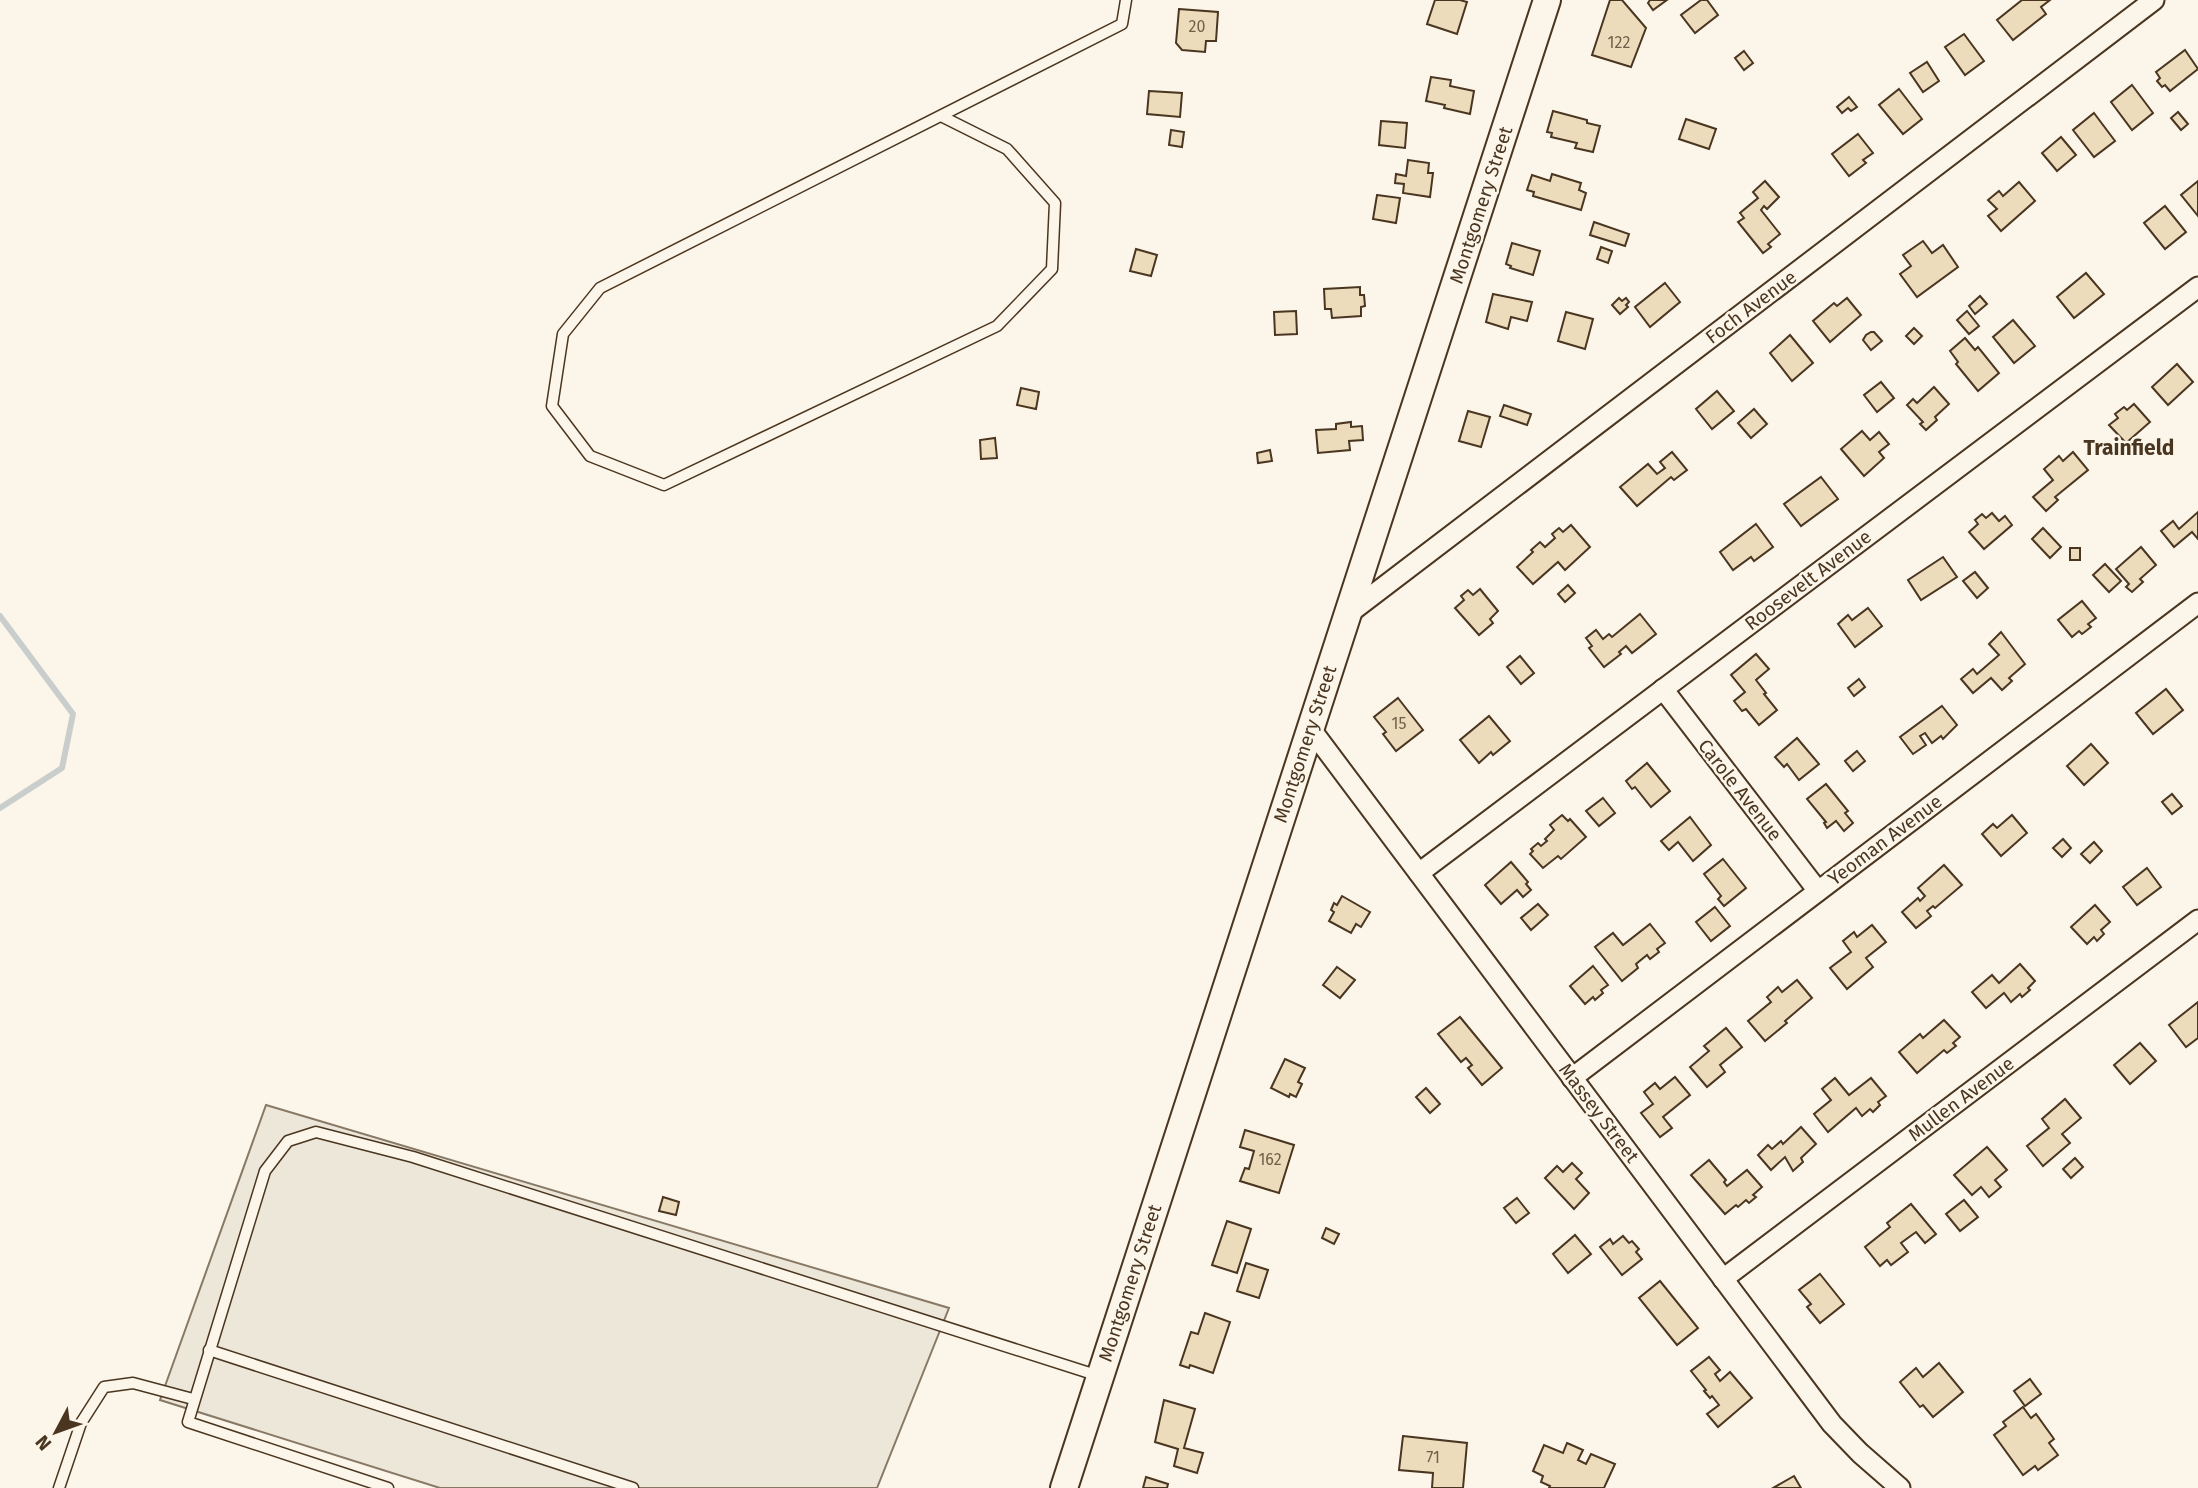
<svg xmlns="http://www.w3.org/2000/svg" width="2198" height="1488" viewBox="0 0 2198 1488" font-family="'Fira Sans',sans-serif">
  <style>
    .parking { fill: #ede7d9; stroke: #887966; stroke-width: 2 }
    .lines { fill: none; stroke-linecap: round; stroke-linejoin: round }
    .stream { stroke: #c9cecd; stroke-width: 6 }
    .building { fill: #ecdcbc; stroke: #4a3520; stroke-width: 2 }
    .service-casing { stroke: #4a3520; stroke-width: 13 }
    .minor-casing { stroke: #4a3520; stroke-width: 23 }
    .secondary-casing { stroke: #4a3520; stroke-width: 30 }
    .service { stroke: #fbf6e9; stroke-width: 10 }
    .minor { stroke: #fbf6e9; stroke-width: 19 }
    .secondary { stroke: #fbf6e9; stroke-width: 26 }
    .labels { text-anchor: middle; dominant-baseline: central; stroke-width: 5; stroke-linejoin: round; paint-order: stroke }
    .number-label { font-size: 16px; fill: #725f47 }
    .street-label { font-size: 19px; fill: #4a3520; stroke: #fbf6e9 }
    .neighbourhood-label { font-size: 21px; font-weight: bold; fill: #4a3520; stroke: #fbf6e9 }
  </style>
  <rect width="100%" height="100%" fill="#fbf6e9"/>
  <polygon class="parking" points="266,1105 949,1308 877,1488 440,1488 160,1400"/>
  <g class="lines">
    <polyline class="stream" points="0,616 73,714 62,768 0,808"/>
  </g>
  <g class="building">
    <polygon points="1435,0 1460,0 1467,2 1457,34 1427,24"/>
    <polygon points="1610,0 1622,0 1646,28 1631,67 1592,55"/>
    <polygon points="1667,0 1653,10 1648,3 1650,0"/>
    <polygon points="1701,0 1707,0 1718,15 1695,33 1681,15"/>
    <polygon points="2022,0 2050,0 2041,7 2046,14 2013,40 1997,20"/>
    <polygon points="1179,9 1218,12 1216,41 1206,41 1205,52 1182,50 1176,43"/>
    <polygon points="1964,34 1984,61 1965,75 1945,47"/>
    <polygon points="2185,50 2198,69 2170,91 2165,85 2162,87 2157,81 2160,78 2156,72"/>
    <polygon points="1744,51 1753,63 1744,70 1735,58"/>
    <polygon points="1927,62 1939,81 1923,92 1910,73"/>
    <polygon points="1431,77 1451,80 1450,86 1474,91 1470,114 1444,108 1445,105 1426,101"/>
    <polygon points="2132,85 2153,113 2132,130 2111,102"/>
    <polygon points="1899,89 1922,119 1903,134 1879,105"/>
    <polygon points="1149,91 1182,93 1180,117 1147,114"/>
    <polygon points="1849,97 1857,107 1851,111 1848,108 1842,113 1837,107"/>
    <polygon points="1553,111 1587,120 1587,123 1600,126 1593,152 1575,148 1577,143 1551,137 1552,133 1547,132"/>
    <polygon points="2178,112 2188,124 2181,130 2171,118"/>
    <polygon points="2094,113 2115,141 2094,157 2073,130"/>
    <polygon points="1686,119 1716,129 1709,149 1679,139"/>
    <polygon points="1381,121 1407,123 1405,148 1379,145"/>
    <polygon points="1171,130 1184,132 1182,147 1169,145"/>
    <polygon points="1858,134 1873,153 1863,160 1866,163 1849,176 1832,154"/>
    <polygon points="2061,137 2076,155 2057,171 2042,153"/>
    <polygon points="1408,160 1429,163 1428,173 1433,173 1430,197 1403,193 1404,184 1395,183 1396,174 1406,176"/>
    <polygon points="1552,174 1581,183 1579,190 1586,193 1581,210 1533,196 1534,192 1527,190 1532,175 1550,181"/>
    <polygon points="1765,181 1779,197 1767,209 1764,206 1761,210 1780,234 1768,244 1771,247 1763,253 1738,222 1744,218 1740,213 1758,198 1753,192"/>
    <polygon points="2198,181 2198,216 2181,195"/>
    <polygon points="2019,182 2035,201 2001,231 1988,216 1997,209 1988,200 1999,191 2003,196"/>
    <polygon points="1377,195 1400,198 1396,223 1373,219"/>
    <polygon points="2165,206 2186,232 2165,249 2144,223"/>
    <polygon points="1594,222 1629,234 1625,246 1590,235"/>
    <polygon points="1923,241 1932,253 1943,245 1958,267 1917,297 1900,274 1911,266 1903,255"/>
    <polygon points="1512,243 1540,251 1533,275 1510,268 1511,266 1506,264"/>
    <polygon points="1601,247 1612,251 1608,263 1597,259"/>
    <polygon points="1136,249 1157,255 1151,276 1130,271"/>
    <polygon points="2086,273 2104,294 2074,318 2057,297"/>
    <polygon points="1665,283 1680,302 1650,327 1635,307"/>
    <polygon points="1360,287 1360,295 1364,295 1365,306 1361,307 1361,316 1332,318 1331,309 1325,309 1324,289"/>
    <polygon points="1493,294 1532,302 1527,321 1511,317 1508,329 1486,322"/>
    <polygon points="1980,296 1987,304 1975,314 1969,306"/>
    <polygon points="1619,298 1622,301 1626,298 1629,302 1626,305 1628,307 1620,314 1612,305"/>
    <polygon points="1847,298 1861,315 1830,342 1813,321 1834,303 1837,306"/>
    <polygon points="1296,311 1297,334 1275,335 1274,312"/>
    <polygon points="1967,311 1979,326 1969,334 1957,320"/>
    <polygon points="1566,312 1593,319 1585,349 1558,341"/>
    <polygon points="2013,320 2035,346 2014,363 1993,337"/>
    <polygon points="1914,328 1922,336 1914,344 1906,336"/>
    <polygon points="1871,332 1874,332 1882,341 1871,350 1863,340 1866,335"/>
    <polygon points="1790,335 1813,363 1792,381 1770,353"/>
    <polygon points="1965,338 1975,350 1978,347 1999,373 1978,391 1956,364 1958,362 1950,351"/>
    <polygon points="2177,364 2193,382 2168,405 2152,387"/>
    <polygon points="1881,382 1894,398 1877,412 1864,395"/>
    <polygon points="1934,387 1949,404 1935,417 1937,420 1926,430 1920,424 1923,422 1907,405 1913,399 1917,403"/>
    <polygon points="1021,388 1039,392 1036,409 1017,405"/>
    <polygon points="1717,391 1734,411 1712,429 1696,409"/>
    <polygon points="2134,404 2150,422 2126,443 2109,425 2118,418 2115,414 2124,407 2127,410"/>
    <polygon points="1504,405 1531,414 1527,425 1500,416"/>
    <polygon points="1754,409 1767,424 1751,438 1738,423"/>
    <polygon points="1468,411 1490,417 1481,447 1459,441"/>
    <polygon points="1351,422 1351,427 1362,426 1363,440 1349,441 1350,450 1318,453 1316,430 1336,429 1336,424"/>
    <polygon points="1862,431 1870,440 1879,432 1889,444 1879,452 1884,458 1864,476 1841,449"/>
    <polygon points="995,438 997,458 981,459 980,440"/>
    <polygon points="1270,450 1272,461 1258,463 1257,453"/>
    <polygon points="1672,452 1687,470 1674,480 1671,477 1637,506 1620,487 1648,464 1657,474 1665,468 1660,462"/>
    <polygon points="2073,452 2088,470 2055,497 2058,500 2046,511 2033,497 2053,480 2044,469 2059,456 2063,461"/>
    <polygon points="1821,477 1838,499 1801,526 1784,504"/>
    <polygon points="2198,512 2198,539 2192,532 2174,547 2161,531 2173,521 2179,529"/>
    <polygon points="1992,513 1999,521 2005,516 2012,525 1984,549 1969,532 1978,524 1975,520 1982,514 1986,518"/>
    <polygon points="1756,524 1773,547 1754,561 1751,557 1733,570 1720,552"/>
    <polygon points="1571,525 1590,547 1565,570 1558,562 1533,584 1517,567 1533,552 1531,550 1540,542 1545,547 1555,538 1552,534 1559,528 1563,532"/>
    <polygon points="2043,528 2061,547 2050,558 2032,539"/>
    <polygon points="2141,547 2156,565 2140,579 2143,582 2132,592 2126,587 2129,584 2116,569"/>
    <rect x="2070" y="548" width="10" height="12"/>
    <polygon points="1943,557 1957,577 1921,600 1908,580"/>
    <polygon points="2105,564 2121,581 2109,592 2093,575"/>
    <polygon points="1975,572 1988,588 1977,598 1963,581"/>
    <polygon points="1568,585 1575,593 1565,602 1558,594"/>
    <polygon points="1480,589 1498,611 1490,619 1493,623 1479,635 1455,608 1464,600 1461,596 1468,590 1473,595"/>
    <polygon points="2082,601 2096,618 2088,624 2091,627 2082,634 2079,631 2072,637 2058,620"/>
    <polygon points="1868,608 1882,626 1855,647 1838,624 1848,615 1852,620"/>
    <polygon points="1640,614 1656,634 1632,653 1626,646 1619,652 1621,654 1604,667 1589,648 1592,646 1586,638 1596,630 1603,639 1609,634 1612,637"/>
    <polygon points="2001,632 2025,664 2009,678 2012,681 2002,690 1991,678 1973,693 1961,679 1973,669 1977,674 1999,655 1989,644"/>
    <polygon points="1756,654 1769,669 1756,680 1766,693 1764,694 1777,710 1759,725 1746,709 1742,711 1734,701 1745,692 1731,675"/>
    <polygon points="1520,656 1534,673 1521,684 1507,667"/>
    <polygon points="1859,679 1865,687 1854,696 1848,688"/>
    <polygon points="2166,689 2183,710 2153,734 2136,713"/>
    <polygon points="1398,698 1423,730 1396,751 1383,734 1386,732 1374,717"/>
    <polygon points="1942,706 1957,725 1943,739 1941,736 1932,743 1925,733 1920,736 1926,745 1913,754 1900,737"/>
    <polygon points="1489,716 1510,741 1493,755 1491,752 1479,763 1460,740"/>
    <polygon points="1797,738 1819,764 1799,780 1787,764 1784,767 1775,757"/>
    <polygon points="2091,744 2108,763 2084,785 2067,766"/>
    <polygon points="1857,751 1865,761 1853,771 1845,761"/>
    <polygon points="1647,763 1670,791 1651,807 1635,787 1632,789 1626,781"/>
    <polygon points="1826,784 1848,811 1845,813 1853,823 1844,831 1836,821 1827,828 1824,823 1826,822 1807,799"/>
    <polygon points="2172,794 2182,806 2172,814 2162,802"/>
    <polygon points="1603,798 1615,813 1599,826 1586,811"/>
    <polygon points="1562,815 1568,821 1570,819 1586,837 1561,859 1558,856 1543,868 1530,854 1533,851 1531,849 1538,843 1541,846 1547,841 1545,839 1554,830 1550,825"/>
    <polygon points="2012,815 2027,833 2001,856 1982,834 1993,824 1997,828"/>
    <polygon points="1690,817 1711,845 1693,861 1678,842 1669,850 1661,841"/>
    <polygon points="2063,839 2071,848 2062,857 2053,848"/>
    <polygon points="2094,842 2102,851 2090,863 2081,854"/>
    <polygon points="1723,859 1746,888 1724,906 1718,899 1721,896 1704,874"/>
    <polygon points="1511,862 1528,882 1526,884 1531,890 1523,897 1517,890 1501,904 1485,885"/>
    <polygon points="1944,865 1962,885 1935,908 1933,906 1927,911 1931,916 1916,928 1902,912 1918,898 1920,901 1925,896 1918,888"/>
    <polygon points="2147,868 2161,887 2137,905 2123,887"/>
    <polygon points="1342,896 1370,912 1361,927 1356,924 1351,933 1329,921 1334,912 1331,910 1334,903 1337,905"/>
    <polygon points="1538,904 1548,915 1531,930 1521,918"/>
    <polygon points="2095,905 2110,922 2101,930 2104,934 2097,941 2094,937 2087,944 2071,927"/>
    <polygon points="1715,907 1730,926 1711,941 1696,922"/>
    <polygon points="1650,924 1665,943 1657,949 1659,952 1650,959 1647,955 1636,964 1638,968 1622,981 1595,947 1613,933 1623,945"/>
    <polygon points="1872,925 1886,942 1866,958 1873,967 1847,989 1830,968 1851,952 1843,941 1854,932 1857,937"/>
    <polygon points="2020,964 2035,981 2028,988 2030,990 2022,997 2020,994 2011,1002 2004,993 1986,1008 1972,992 1992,975 1999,983"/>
    <polygon points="1593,966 1608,985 1601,990 1603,993 1595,1000 1593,997 1585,1004 1570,986"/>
    <polygon points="1337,967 1355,980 1340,998 1323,985"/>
    <polygon points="1797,980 1812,998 1785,1021 1787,1023 1765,1041 1748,1021 1771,1002 1767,997 1778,987 1782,992"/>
    <polygon points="2198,1002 2198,1038 2186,1047 2169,1025"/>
    <polygon points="1460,1017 1502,1068 1482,1085 1468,1068 1472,1065 1466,1058 1461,1062 1438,1034"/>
    <polygon points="1944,1020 1960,1037 1953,1043 1956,1046 1947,1053 1944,1050 1917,1073 1899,1052 1920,1034 1923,1038"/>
    <polygon points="1726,1028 1742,1047 1720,1065 1725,1072 1707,1087 1690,1067 1709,1051 1704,1046"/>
    <polygon points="2140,1043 2156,1061 2130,1084 2114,1065"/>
    <polygon points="1285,1059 1305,1068 1298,1082 1302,1084 1296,1097 1290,1094 1289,1097 1271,1088"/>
    <polygon points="1675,1077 1690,1095 1663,1117 1672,1128 1660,1137 1641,1113 1653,1104 1644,1092 1655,1083 1660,1089"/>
    <polygon points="1835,1078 1849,1095 1871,1078 1886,1096 1878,1102 1880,1105 1873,1112 1870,1109 1862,1116 1856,1108 1828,1132 1814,1114 1831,1100 1822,1089"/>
    <polygon points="1426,1088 1440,1104 1430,1113 1416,1097"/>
    <polygon points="2065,1099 2081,1118 2062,1134 2070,1143 2043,1166 2027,1146 2049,1128 2042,1119"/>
    <polygon points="1801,1127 1816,1144 1801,1158 1803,1162 1793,1171 1785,1157 1771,1170 1758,1155 1768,1145 1772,1149 1781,1141 1783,1144"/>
    <polygon points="1245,1130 1294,1145 1279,1193 1240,1181 1245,1168 1249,1169 1254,1151 1240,1147"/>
    <polygon points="1987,1147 2007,1170 1995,1180 2001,1187 1989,1197 1981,1187 1972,1195 1954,1175"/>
    <polygon points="2075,1158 2083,1167 2071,1178 2063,1169"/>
    <polygon points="1709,1160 1726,1180 1724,1182 1727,1186 1747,1170 1762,1187 1753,1195 1756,1197 1749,1203 1746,1200 1738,1207 1736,1205 1725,1214 1691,1175"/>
    <polygon points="1572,1163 1582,1173 1576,1179 1589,1193 1574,1209 1545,1178 1557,1166 1563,1172"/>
    <polygon points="663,1197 679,1202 676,1215 659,1211"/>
    <polygon points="1517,1198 1529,1213 1516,1223 1504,1208"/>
    <polygon points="1964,1200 1978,1217 1960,1231 1946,1214"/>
    <polygon points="1911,1204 1936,1234 1925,1243 1916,1232 1901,1243 1908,1252 1891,1265 1887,1260 1880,1266 1865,1247 1890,1227 1887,1223"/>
    <polygon points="1227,1221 1251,1229 1237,1273 1212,1265"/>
    <polygon points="1326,1228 1339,1234 1334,1244 1322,1238"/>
    <polygon points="1575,1235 1591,1254 1568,1273 1553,1254"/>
    <polygon points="1623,1236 1629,1243 1632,1241 1639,1249 1636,1252 1642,1259 1622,1275 1600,1247 1610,1239 1613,1244"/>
    <polygon points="1246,1263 1268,1270 1259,1298 1237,1291"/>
    <polygon points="1820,1274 1844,1304 1820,1323 1807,1307 1811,1304 1799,1290"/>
    <polygon points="1660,1281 1698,1328 1677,1345 1639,1298"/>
    <polygon points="1205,1313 1230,1322 1213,1373 1190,1365 1189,1368 1180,1365 1191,1332 1198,1334"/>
    <polygon points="1709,1357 1720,1370 1715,1374 1720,1381 1730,1372 1752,1398 1718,1427 1707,1414 1719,1405 1712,1396 1710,1398 1704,1391 1706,1390 1691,1371"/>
    <polygon points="1939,1363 1963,1392 1933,1417 1923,1405 1920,1407 1900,1382 1916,1368 1923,1377"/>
    <polygon points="2030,1379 2041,1394 2025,1406 2014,1391"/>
    <polygon points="1164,1400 1195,1409 1184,1448 1203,1453 1197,1473 1174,1466 1178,1449 1155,1442"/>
    <polygon points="2023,1407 2031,1418 2036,1414 2054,1439 2049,1443 2058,1455 2038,1470 2035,1466 2023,1475 1994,1435 2006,1426 2003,1422"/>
    <polygon points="1403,1436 1467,1443 1463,1488 1432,1488 1433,1473 1399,1470"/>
    <polygon points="1567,1443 1583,1450 1578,1460 1586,1464 1591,1454 1615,1464 1604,1488 1549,1488 1550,1486 1541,1482 1543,1476 1533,1471 1544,1445 1563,1453"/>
    <polygon points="1794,1476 1801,1488 1773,1488"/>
    <polygon points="1146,1477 1168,1484 1167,1488 1143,1488"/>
  </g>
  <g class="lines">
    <defs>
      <g id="service">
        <polyline points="941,116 1007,149 1055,203 1052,269 997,326 664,485 590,456 552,406 563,334 600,288 1122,24 1126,0"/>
        <polyline points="209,1350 633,1488"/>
        <polyline points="59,1488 81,1423 104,1387 133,1383 193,1399"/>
        <polyline points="388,1488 188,1422 265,1171 288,1141 316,1132 413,1157 1099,1376"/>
      </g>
      <g id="minor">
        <polyline points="1348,614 2154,0"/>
        <polyline points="1663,689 1818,891"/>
        <polyline points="1310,728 1832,1424 1860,1453 1900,1488"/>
        <polyline points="1419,873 2198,287"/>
        <polyline points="1572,1078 2198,603"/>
        <polyline points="1723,1279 2198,920"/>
      </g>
      <polyline id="secondary" points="1064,1488 1547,0"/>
    </defs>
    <use href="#service" class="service-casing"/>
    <use href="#minor" class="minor-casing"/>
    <use href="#secondary" class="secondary-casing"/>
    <use href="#service" class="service"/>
    <use href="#minor" class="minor"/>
    <use href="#secondary" class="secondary"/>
  </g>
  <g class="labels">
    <g class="number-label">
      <text x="1197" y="26">20</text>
      <text x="1619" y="42">122</text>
      <text x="1399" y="723">15</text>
      <text x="1270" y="1159">162</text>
      <text x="1433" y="1457">71</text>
    </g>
    <g class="street-label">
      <text transform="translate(1481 205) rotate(-72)">Montgomery Street</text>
      <text transform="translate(1751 307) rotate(-37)">Foch Avenue</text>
      <text transform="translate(1808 580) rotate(-37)">Roosevelt Avenue</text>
      <text transform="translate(1305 744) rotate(-72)">Montgomery Street</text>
      <text transform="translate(1740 790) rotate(52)">Carole Avenue</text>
      <text transform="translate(1885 840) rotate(-37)">Yeoman Avenue</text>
      <text transform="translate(1961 1099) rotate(-37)">Mullen Avenue</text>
      <text transform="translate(1599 1113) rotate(53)">Massey Street</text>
      <text transform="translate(1130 1283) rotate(-72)">Montgomery Street</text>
    </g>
    <g class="neighbourhood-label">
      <text x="2129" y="448">Trainfield</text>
    </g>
  </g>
  <g transform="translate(56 1432) rotate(229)" stroke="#fbf6e9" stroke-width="5" paint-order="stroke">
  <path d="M0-5L12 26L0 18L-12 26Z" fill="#4a3520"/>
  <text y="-10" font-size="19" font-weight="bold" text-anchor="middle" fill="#4a3520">N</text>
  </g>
</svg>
